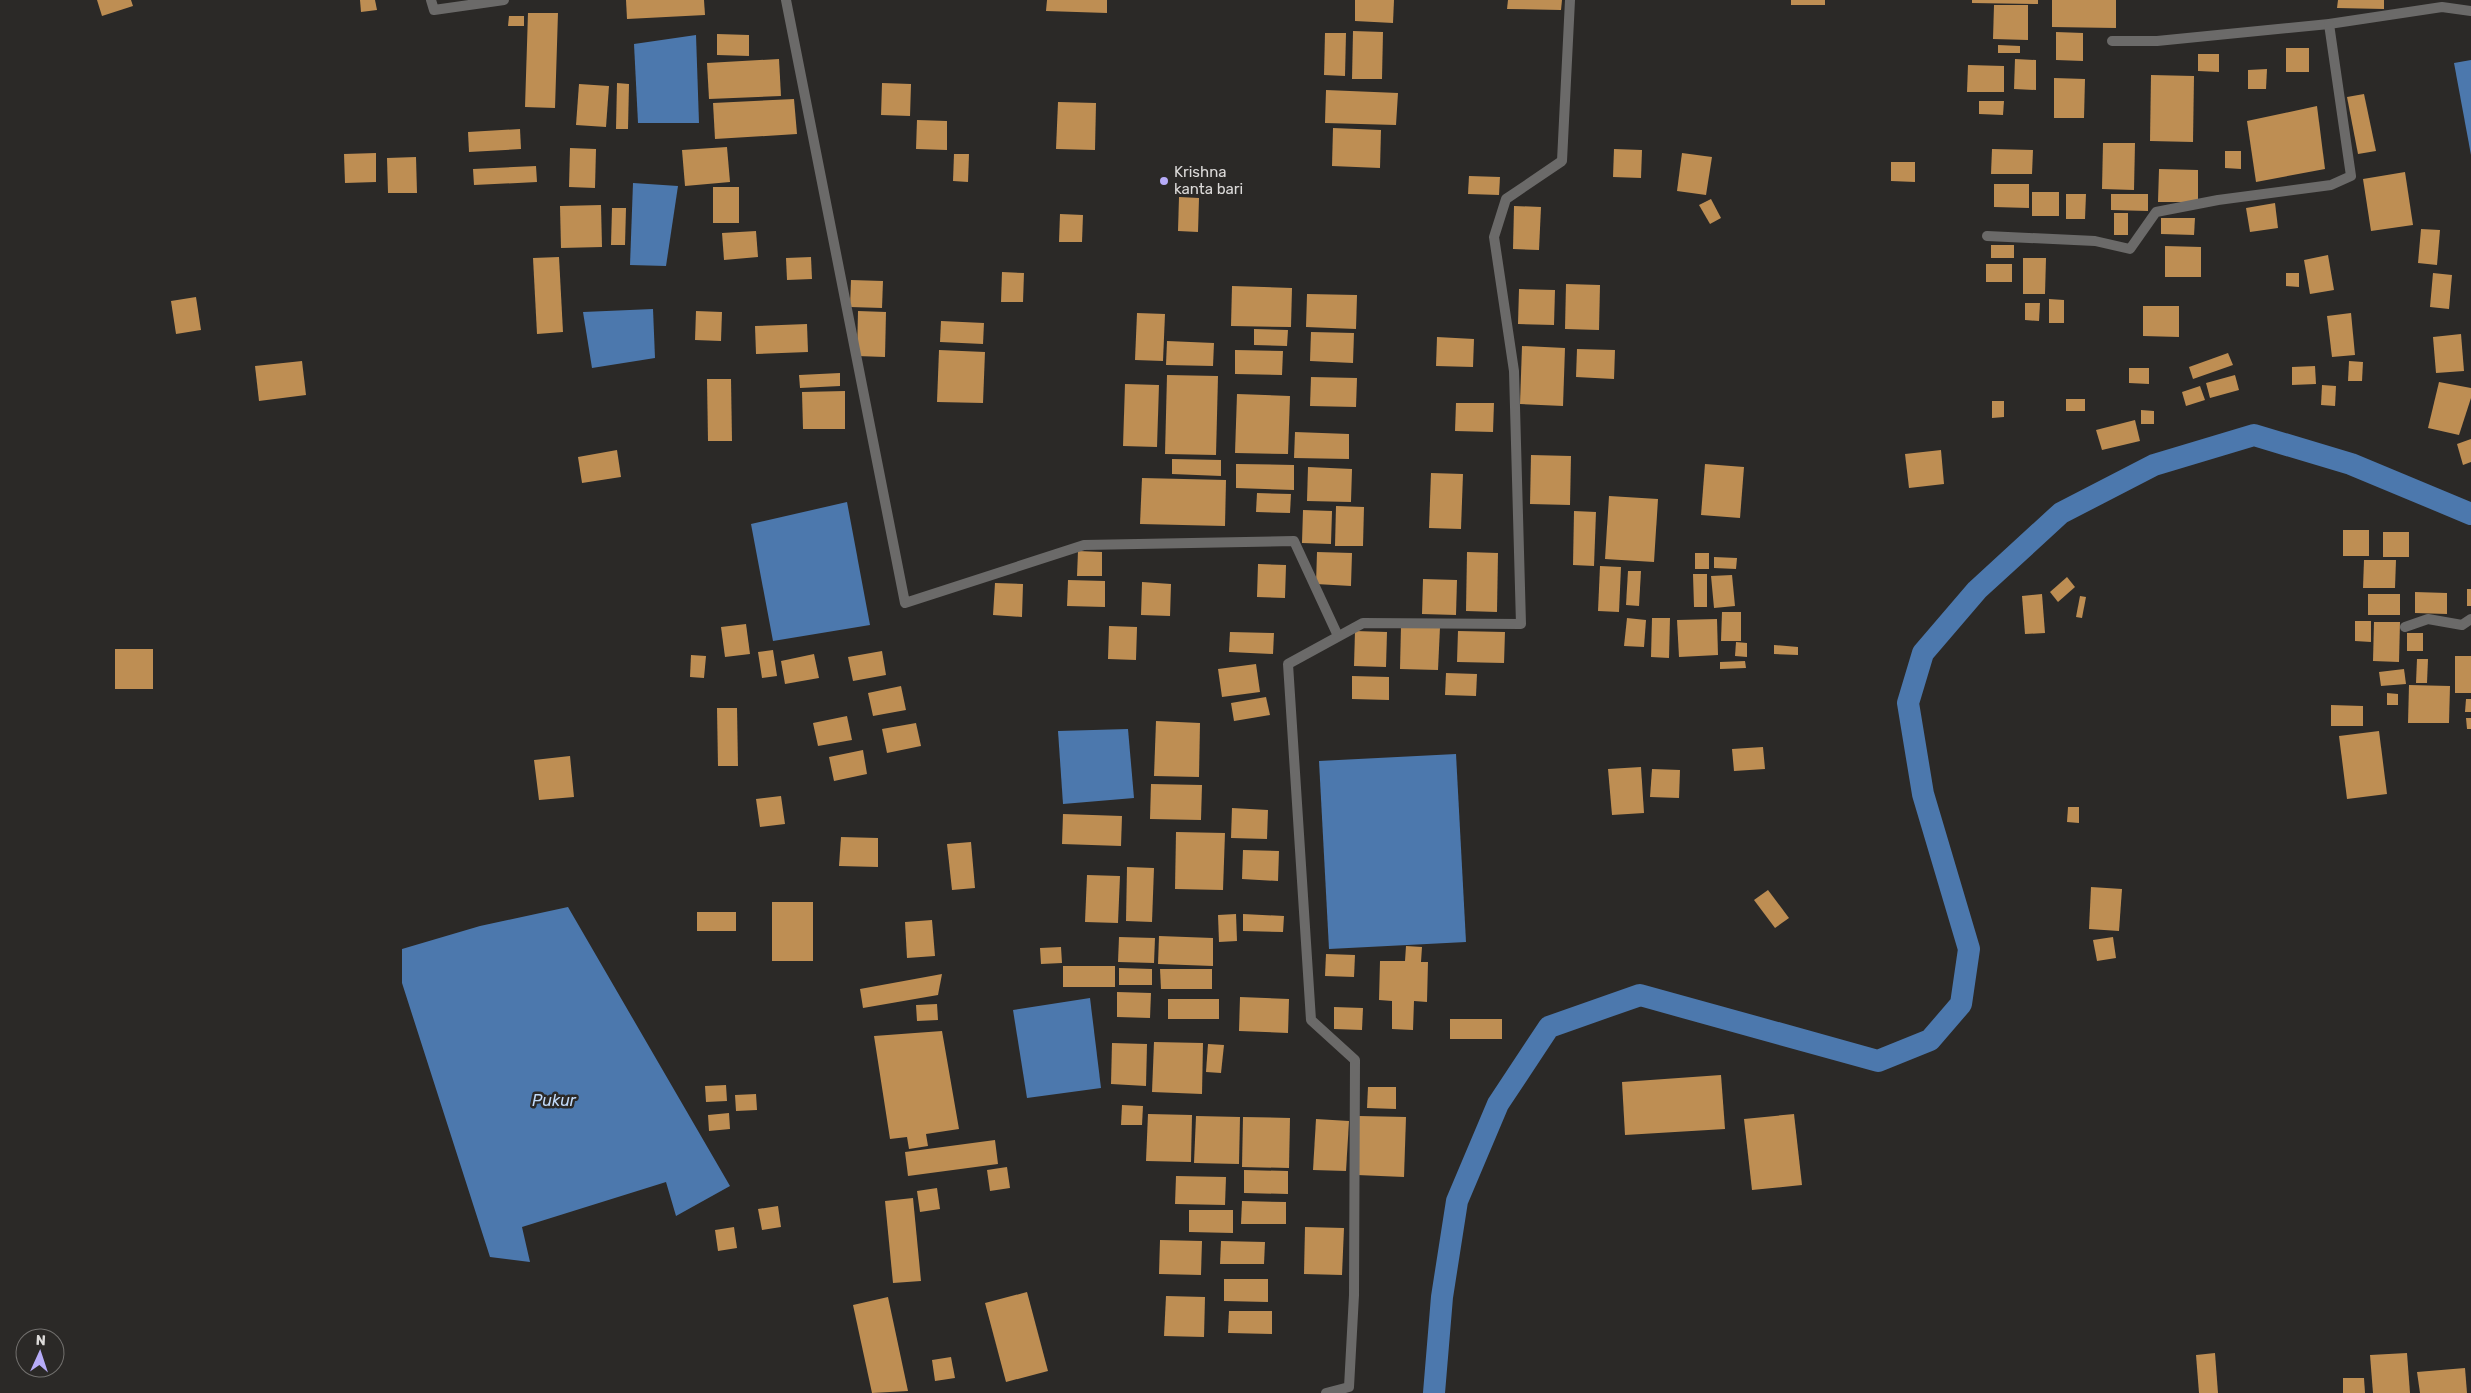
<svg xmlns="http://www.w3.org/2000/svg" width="2471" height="1393" viewBox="0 0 2471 1393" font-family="Rubik,sans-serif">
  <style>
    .water { fill: #4c78ad }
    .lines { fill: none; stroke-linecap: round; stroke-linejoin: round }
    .canal { stroke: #4c78ad; stroke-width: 22 }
    .building { fill: #be8e53 }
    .minor { stroke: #6b6a69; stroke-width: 10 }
    .poi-dot { fill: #b6abf8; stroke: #2b2927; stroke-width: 2 }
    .labels { text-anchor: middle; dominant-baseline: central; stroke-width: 5; stroke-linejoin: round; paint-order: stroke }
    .poi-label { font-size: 15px; fill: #dcdad9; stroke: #2b2927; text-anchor: start }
    .water-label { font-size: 16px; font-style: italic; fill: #c1daf9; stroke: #2b2927 }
  </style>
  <rect width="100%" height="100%" fill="#2b2927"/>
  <g class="water">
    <polygon points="696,35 699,123 638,123 634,44"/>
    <polygon points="2471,60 2471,155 2454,63"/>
    <polygon points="633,183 678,186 666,266 630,265"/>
    <polygon points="653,309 655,358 592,368 583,312"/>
    <polygon points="847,502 870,625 773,641 751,524"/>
    <polygon points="1128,729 1134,798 1063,804 1058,731"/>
    <polygon points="1456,754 1466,942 1329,949 1319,761"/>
    <polygon points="568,907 730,1186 676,1216 666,1182 522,1227 530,1262 490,1257 402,983 402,949 480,926"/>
    <polygon points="1090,998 1101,1088 1027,1098 1013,1010"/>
  </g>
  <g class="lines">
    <polyline class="canal" points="1434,1393 1442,1297 1457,1201 1498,1104 1549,1027 1640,995 1878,1061 1930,1040 1961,1004 1969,949 1923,794 1908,703 1923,653 1977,590 2061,513 2154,465 2254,435 2351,464 2471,514"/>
  </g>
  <g class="building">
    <polygon points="97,0 131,0 133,6 102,16"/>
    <polygon points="360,0 375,0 377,10 361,12"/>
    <polygon points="626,0 704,0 705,15 627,19"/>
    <polygon points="1047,0 1107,0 1107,13 1046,11"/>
    <polygon points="1355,0 1394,0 1393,23 1355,21"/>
    <polygon points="1508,0 1562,0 1561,10 1507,9"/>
    <rect x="1791" y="0" width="34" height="5"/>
    <polygon points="1972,0 2038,0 2038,4 1972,3"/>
    <polygon points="2052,0 2116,0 2116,28 2052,27"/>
    <polygon points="2338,0 2384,0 2384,9 2337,8"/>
    <polygon points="1994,5 2028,5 2028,40 1993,39"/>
    <polygon points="528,13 558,13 555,108 525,107"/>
    <polygon points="509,16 524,16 524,26 508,26"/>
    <polygon points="1353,31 1383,32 1382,79 1352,79"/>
    <polygon points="2056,32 2083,33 2083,61 2056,60"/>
    <polygon points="1325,33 1346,33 1345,76 1324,75"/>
    <polygon points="717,34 749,35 749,56 717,55"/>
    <polygon points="1998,45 2020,46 2020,53 1998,53"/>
    <rect x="2286" y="48" width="23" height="24"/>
    <polygon points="2198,54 2219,54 2219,72 2198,71"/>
    <polygon points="779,59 781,96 709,99 707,63"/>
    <polygon points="2015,59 2036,60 2036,90 2014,89"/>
    <polygon points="1968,65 2004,66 2004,92 1967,92"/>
    <polygon points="2267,69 2266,89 2248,89 2248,70"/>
    <polygon points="2151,75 2194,76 2193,142 2150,141"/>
    <polygon points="2054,78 2085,79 2084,118 2054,118"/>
    <polygon points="617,83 629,84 628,129 616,129"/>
    <polygon points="882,83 911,84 910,116 881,115"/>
    <polygon points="579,84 609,86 606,127 576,125"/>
    <polygon points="1326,90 1398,93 1396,125 1325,123"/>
    <polygon points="2364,94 2376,151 2358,154 2347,97"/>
    <polygon points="794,99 797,134 715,139 713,103"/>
    <polygon points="1979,101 2004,101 2003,115 1979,114"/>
    <polygon points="1058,102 1096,103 1095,150 1056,149"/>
    <polygon points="2317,106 2325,169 2256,182 2247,121"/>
    <polygon points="917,120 947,121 947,150 916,149"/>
    <polygon points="1333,128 1381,130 1380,168 1332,166"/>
    <polygon points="520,129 521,149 469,152 468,132"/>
    <polygon points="2103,143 2135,143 2134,190 2102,189"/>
    <polygon points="727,147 730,182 685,186 682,150"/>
    <polygon points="570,148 596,149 595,188 569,187"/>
    <polygon points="1614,149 1642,150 1641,178 1613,177"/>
    <polygon points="1992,149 2033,150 2032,174 1991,174"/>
    <polygon points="2225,151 2241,151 2241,169 2225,168"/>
    <polygon points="376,153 376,182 345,183 344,154"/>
    <polygon points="1682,153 1712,157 1706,195 1677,191"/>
    <polygon points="954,154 969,154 968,182 953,181"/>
    <polygon points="416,157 417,193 388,193 387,158"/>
    <polygon points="1891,162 1915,162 1915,182 1891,181"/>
    <polygon points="536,166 537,182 474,185 473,169"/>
    <polygon points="2159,169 2198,170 2198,202 2158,202"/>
    <polygon points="2405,172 2413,225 2371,231 2363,179"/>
    <polygon points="1469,176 1500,177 1499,195 1468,194"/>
    <polygon points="1994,184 2029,184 2029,208 1994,207"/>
    <rect x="713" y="187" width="26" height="36"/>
    <rect x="2032" y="192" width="27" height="24"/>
    <polygon points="2066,194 2086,194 2085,219 2066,219"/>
    <polygon points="2111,194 2148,194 2148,211 2111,210"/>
    <polygon points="1179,197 1199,198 1198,232 1178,231"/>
    <polygon points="1711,199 1721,218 1710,224 1699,205"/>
    <polygon points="2275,203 2278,228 2250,232 2246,208"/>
    <polygon points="601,205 602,247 561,248 560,206"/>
    <polygon points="1514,206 1541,207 1539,250 1513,249"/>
    <polygon points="612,208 626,208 625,245 611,245"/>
    <rect x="2114" y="213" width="14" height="22"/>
    <polygon points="1060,214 1083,215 1082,242 1059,242"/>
    <polygon points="2161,218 2195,218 2194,235 2161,234"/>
    <polygon points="2421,229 2440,230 2437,265 2418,263"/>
    <polygon points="756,231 758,257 724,260 722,233"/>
    <rect x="1991" y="245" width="23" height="13"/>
    <polygon points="2165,246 2201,247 2201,277 2165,277"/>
    <polygon points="2328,255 2334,290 2310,294 2304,260"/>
    <polygon points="559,257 563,332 537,334 533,258"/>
    <polygon points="811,257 812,279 787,280 786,258"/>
    <polygon points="2023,258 2046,258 2045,294 2023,294"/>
    <rect x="1986" y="264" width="26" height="18"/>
    <polygon points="1002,272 1024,273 1023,302 1001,302"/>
    <polygon points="2286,273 2299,273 2299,287 2286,286"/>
    <polygon points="2433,273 2452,275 2449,309 2430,307"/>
    <polygon points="851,280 883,281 882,308 850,307"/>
    <polygon points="1566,284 1600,285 1599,330 1565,329"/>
    <polygon points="1232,286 1292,288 1291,327 1231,326"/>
    <polygon points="1519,289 1555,290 1554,325 1518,324"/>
    <polygon points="1307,294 1357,295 1356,329 1306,327"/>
    <polygon points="196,297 201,330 176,334 171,301"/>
    <polygon points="2049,299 2064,300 2064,323 2049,323"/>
    <polygon points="2025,303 2040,303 2039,321 2025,320"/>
    <polygon points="2143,306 2179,306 2179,337 2143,336"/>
    <polygon points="696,311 722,312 721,341 695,340"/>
    <polygon points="858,311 886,312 885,357 857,356"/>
    <polygon points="1137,313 1165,314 1163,361 1135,360"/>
    <polygon points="2351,313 2355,355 2332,357 2327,316"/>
    <polygon points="941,321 984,323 983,344 940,342"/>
    <polygon points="807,324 808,352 756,354 755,326"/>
    <polygon points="1254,329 1288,330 1287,346 1254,345"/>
    <polygon points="1311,332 1354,333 1353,363 1310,361"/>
    <polygon points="2461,334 2464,371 2436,373 2433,337"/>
    <polygon points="1437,337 1474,339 1473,367 1436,366"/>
    <polygon points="1167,341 1214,343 1213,366 1166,365"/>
    <polygon points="1522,346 1565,348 1563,406 1520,404"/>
    <polygon points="1577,349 1615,350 1614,379 1576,377"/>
    <polygon points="939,350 985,352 983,403 937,402"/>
    <polygon points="1235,350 1283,351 1282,375 1235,374"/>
    <polygon points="2228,353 2233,365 2193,379 2189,367"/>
    <polygon points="302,361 306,395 259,401 255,366"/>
    <polygon points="2349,361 2363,362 2362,381 2348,381"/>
    <polygon points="2315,366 2316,384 2292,385 2292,367"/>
    <polygon points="2129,368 2149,368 2149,384 2129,383"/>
    <polygon points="840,373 840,386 800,388 799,375"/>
    <polygon points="1167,375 1218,376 1216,455 1165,454"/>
    <polygon points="2235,375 2239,390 2210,398 2206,383"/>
    <polygon points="1311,377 1357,378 1356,407 1310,406"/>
    <polygon points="707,379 731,379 732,441 708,441"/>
    <polygon points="2439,382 2471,388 2471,398 2459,435 2428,428"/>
    <polygon points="1125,384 1159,385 1157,447 1123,446"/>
    <polygon points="2322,385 2336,386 2335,406 2321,405"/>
    <polygon points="2200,386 2205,400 2186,406 2182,392"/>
    <polygon points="845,391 845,429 803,429 802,392"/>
    <polygon points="1237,394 1290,396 1288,454 1235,453"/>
    <rect x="2066" y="399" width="19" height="12"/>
    <polygon points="1992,401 2004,401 2004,417 1992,418"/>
    <polygon points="1456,403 1494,403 1493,432 1455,431"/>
    <polygon points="2141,410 2154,411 2154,424 2141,424"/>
    <polygon points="2135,420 2140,441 2102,450 2096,430"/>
    <polygon points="1295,432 1349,434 1349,459 1294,458"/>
    <polygon points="2471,439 2471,462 2463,465 2457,444"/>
    <polygon points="617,450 621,477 582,483 578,457"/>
    <polygon points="1941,450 1944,484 1909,488 1905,454"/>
    <polygon points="1531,455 1571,456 1570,505 1530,504"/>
    <polygon points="1172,459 1221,460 1221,476 1172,474"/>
    <polygon points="1236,464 1294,465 1294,490 1236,488"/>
    <polygon points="1705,464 1744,467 1740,518 1701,515"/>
    <polygon points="1308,467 1352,469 1351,502 1307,501"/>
    <polygon points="1431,473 1463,474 1461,529 1429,528"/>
    <polygon points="1142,478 1226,480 1225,526 1140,524"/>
    <polygon points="1257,493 1291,494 1290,513 1256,512"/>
    <polygon points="1609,496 1658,499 1654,562 1605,559"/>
    <polygon points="1336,506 1364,507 1363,546 1335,546"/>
    <polygon points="1303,510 1332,511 1331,544 1302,543"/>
    <polygon points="1574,511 1596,512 1594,566 1573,565"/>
    <rect x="2343" y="530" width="26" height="26"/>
    <rect x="2383" y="532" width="26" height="25"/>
    <polygon points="1078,551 1102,552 1102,576 1077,576"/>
    <polygon points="1317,552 1352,553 1351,586 1316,584"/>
    <polygon points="1467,552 1498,553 1497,612 1466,611"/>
    <rect x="1695" y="553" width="14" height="16"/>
    <polygon points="1714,557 1737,558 1736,569 1714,568"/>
    <polygon points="2364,560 2396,560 2395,588 2363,588"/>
    <polygon points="1258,564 1286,565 1285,598 1257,597"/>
    <polygon points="1600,566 1621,567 1619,612 1598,611"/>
    <polygon points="1628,571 1641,571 1639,606 1626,605"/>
    <polygon points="1693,574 1707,574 1707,607 1694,607"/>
    <polygon points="1732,575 1735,606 1714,608 1711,576"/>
    <polygon points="2067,577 2075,587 2058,602 2050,592"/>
    <polygon points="1423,579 1457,580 1456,615 1422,614"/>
    <polygon points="1068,580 1105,581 1105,607 1067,606"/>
    <polygon points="1142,582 1171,584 1170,616 1141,615"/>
    <polygon points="995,583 1023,584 1022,617 993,615"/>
    <rect x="2467" y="589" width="4" height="17"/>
    <polygon points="2415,592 2447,593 2447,614 2415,613"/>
    <polygon points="2042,594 2045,633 2025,634 2022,596"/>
    <rect x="2368" y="594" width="32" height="21"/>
    <polygon points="2080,596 2086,597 2082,618 2076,617"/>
    <polygon points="1722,612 1741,612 1741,641 1721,641"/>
    <polygon points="1627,618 1646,620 1644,647 1624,646"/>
    <polygon points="1652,618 1670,618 1669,658 1651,657"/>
    <polygon points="1717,619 1718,655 1679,657 1677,620"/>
    <polygon points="2355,621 2371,621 2371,642 2355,641"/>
    <polygon points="2374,622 2400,622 2399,662 2373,661"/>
    <polygon points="746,624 750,654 725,657 721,627"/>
    <polygon points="1109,626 1137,627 1136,660 1108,659"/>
    <polygon points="1401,626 1440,627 1438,670 1400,669"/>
    <polygon points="1355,631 1387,632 1386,667 1354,666"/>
    <polygon points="1458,631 1505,632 1504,663 1457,662"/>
    <polygon points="1230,632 1274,633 1273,654 1229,652"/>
    <rect x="2407" y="633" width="16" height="18"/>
    <polygon points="1736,642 1747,643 1747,657 1735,656"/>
    <polygon points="1774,645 1798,647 1798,655 1774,654"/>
    <rect x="115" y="649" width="38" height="40"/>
    <polygon points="773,650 777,676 762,678 758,652"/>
    <polygon points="882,651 886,675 853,681 848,657"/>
    <polygon points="814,654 819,678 785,684 781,661"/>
    <polygon points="691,655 706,656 704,678 690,677"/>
    <rect x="2455" y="656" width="16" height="37"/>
    <polygon points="2417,659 2428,659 2427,683 2416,683"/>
    <polygon points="1745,661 1746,668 1720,669 1720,662"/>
    <polygon points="1256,664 1260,692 1222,697 1218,669"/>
    <polygon points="2404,669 2406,684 2381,686 2379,672"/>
    <polygon points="1446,673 1477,674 1476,696 1445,695"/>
    <polygon points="1352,676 1389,677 1389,700 1352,699"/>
    <polygon points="2409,685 2450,686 2449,723 2408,723"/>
    <polygon points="901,686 906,710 873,716 868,693"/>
    <polygon points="2387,693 2398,694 2398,705 2387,705"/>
    <polygon points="1266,697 1270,715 1234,721 1231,703"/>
    <polygon points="2466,699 2471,699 2471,712 2465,712"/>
    <polygon points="2331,705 2363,706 2363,726 2331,726"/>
    <polygon points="717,708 737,708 738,766 718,766"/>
    <polygon points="847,716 852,740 818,746 813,723"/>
    <polygon points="2466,718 2471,718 2471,729 2467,729"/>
    <polygon points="1156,721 1200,723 1199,777 1154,776"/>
    <polygon points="916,723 921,746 887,753 882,729"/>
    <polygon points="2379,731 2387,794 2347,799 2339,736"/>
    <polygon points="1763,747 1765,769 1734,771 1732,749"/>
    <polygon points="863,750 867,774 834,781 829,757"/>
    <polygon points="570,756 574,797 539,800 534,760"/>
    <polygon points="1641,767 1644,813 1612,815 1608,769"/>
    <polygon points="1652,769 1680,770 1679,798 1650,797"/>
    <polygon points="1151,784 1202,785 1201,820 1150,819"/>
    <polygon points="781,796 785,824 760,827 756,799"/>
    <polygon points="2068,807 2079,807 2079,823 2067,822"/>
    <polygon points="1232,808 1268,810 1267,839 1231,838"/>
    <polygon points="1063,814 1122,816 1121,846 1062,844"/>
    <polygon points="1176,832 1225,833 1223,890 1175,889"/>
    <polygon points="841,837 878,838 878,867 839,866"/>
    <polygon points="971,842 975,888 952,890 947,844"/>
    <polygon points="1243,850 1279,851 1278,881 1242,879"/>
    <polygon points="1127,867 1154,868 1152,922 1126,921"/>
    <polygon points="1087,875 1120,876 1118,923 1085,922"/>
    <polygon points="2091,887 2122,889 2119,931 2089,929"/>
    <polygon points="1768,890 1789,918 1775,928 1754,900"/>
    <rect x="772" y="902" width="41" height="59"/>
    <rect x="697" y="912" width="39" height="19"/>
    <polygon points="1236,914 1237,941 1219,942 1218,915"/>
    <polygon points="1243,914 1284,916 1283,932 1243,931"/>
    <polygon points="932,920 935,956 907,958 905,922"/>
    <polygon points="1159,936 1213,938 1213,966 1158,964"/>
    <polygon points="1119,937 1155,938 1154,963 1118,962"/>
    <polygon points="2113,937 2116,958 2097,961 2093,940"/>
    <polygon points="1406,946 1422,947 1421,962 1428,962 1427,1002 1414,1001 1413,1030 1392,1029 1392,1001 1379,1000 1380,961 1405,961"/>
    <polygon points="1061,947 1062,963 1041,964 1040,948"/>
    <polygon points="1326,954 1355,955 1354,977 1325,976"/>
    <rect x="1063" y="966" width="52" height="21"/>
    <polygon points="1119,968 1152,969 1152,985 1119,985"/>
    <polygon points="1160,969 1212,969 1212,989 1161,989"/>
    <polygon points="942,974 938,995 863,1008 860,989"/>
    <polygon points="1117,992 1151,993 1150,1018 1117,1017"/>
    <polygon points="1240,997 1289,999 1288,1033 1239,1031"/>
    <rect x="1168" y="999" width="51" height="20"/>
    <polygon points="937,1004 938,1020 917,1021 916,1005"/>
    <polygon points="1334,1007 1363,1008 1362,1030 1334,1029"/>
    <rect x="1450" y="1019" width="52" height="20"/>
    <polygon points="942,1031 959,1129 926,1134 928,1146 909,1149 907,1137 890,1139 874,1036"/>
    <polygon points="1154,1042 1203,1043 1202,1094 1152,1092"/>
    <polygon points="1112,1043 1147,1044 1146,1086 1111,1084"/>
    <polygon points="1208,1044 1224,1045 1221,1073 1206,1072"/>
    <polygon points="1721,1075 1725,1129 1625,1135 1622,1082"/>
    <polygon points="726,1085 727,1101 706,1102 705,1086"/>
    <polygon points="1368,1087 1396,1087 1396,1109 1367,1108"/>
    <polygon points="756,1094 757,1110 736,1111 735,1095"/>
    <polygon points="1122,1105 1143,1106 1142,1125 1121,1125"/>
    <polygon points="729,1113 730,1129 709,1131 708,1115"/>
    <polygon points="1148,1114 1192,1115 1191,1162 1146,1161"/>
    <polygon points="1794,1114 1802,1185 1752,1190 1744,1119"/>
    <polygon points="1196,1116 1240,1117 1239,1164 1194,1163"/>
    <polygon points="1359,1116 1406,1117 1404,1177 1357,1175"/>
    <polygon points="1243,1117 1290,1118 1289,1168 1242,1167"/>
    <polygon points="1316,1119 1349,1121 1346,1171 1313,1170"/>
    <polygon points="995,1140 998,1164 908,1176 905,1152"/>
    <polygon points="1007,1167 1010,1188 990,1191 987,1170"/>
    <polygon points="1244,1170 1288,1171 1288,1194 1244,1193"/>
    <polygon points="1176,1176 1226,1177 1225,1205 1175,1204"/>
    <polygon points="937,1188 940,1209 920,1212 917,1191"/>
    <polygon points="913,1198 921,1281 893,1283 885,1201"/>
    <polygon points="1242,1201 1286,1202 1286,1224 1241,1224"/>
    <polygon points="778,1206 781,1227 762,1230 758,1209"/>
    <polygon points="1189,1210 1233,1210 1233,1233 1189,1232"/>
    <polygon points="734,1227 737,1248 718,1251 715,1230"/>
    <polygon points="1305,1227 1344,1228 1342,1275 1304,1274"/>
    <polygon points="1160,1240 1202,1241 1201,1275 1159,1274"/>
    <polygon points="1221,1241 1265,1242 1264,1264 1220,1264"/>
    <polygon points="1224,1279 1268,1279 1268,1302 1224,1301"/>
    <polygon points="1027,1292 1048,1371 1006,1382 985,1303"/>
    <polygon points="1166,1296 1205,1297 1204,1337 1164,1336"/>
    <polygon points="888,1297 908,1391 872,1393 853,1305"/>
    <polygon points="1229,1311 1272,1311 1272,1334 1228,1333"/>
    <polygon points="2215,1353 2218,1393 2199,1393 2196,1355"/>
    <polygon points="2407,1353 2410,1393 2373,1393 2370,1355"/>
    <polygon points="951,1357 955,1378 935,1381 932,1360"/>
    <polygon points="2465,1368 2467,1393 2420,1393 2417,1372"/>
    <polygon points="2343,1378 2364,1378 2365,1393 2343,1393"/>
  </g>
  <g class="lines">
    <g class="minor">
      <polyline points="431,0 434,10 504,0"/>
      <polyline points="786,0 905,603 1084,545 1294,541 1338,636"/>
      <polyline points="2112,41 2157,41 2329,24 2442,7 2471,11"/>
      <polyline points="1987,236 2095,241 2130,249 2156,212 2218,200 2331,185 2351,176 2329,24"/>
      <polyline points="2405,627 2428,619 2462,625 2471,619"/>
      <polyline points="1326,1393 1349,1387 1354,1295 1355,1060 1311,1020 1288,664 1363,623 1521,624 1514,371 1494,237 1506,199 1562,161 1570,0"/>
    </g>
  </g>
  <circle class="poi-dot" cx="1164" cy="181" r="5"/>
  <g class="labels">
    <g class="poi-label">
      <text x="1174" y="172">Krishna<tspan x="1174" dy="17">kanta bari</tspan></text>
    </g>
    <g class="water-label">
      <text x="554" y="1100">Pukur</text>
    </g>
  </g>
  <g transform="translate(40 1353) rotate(3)"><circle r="24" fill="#2b2927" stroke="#72706e"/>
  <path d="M0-4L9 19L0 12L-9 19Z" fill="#b6abf8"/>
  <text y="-8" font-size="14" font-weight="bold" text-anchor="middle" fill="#dcdad9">N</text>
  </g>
</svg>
